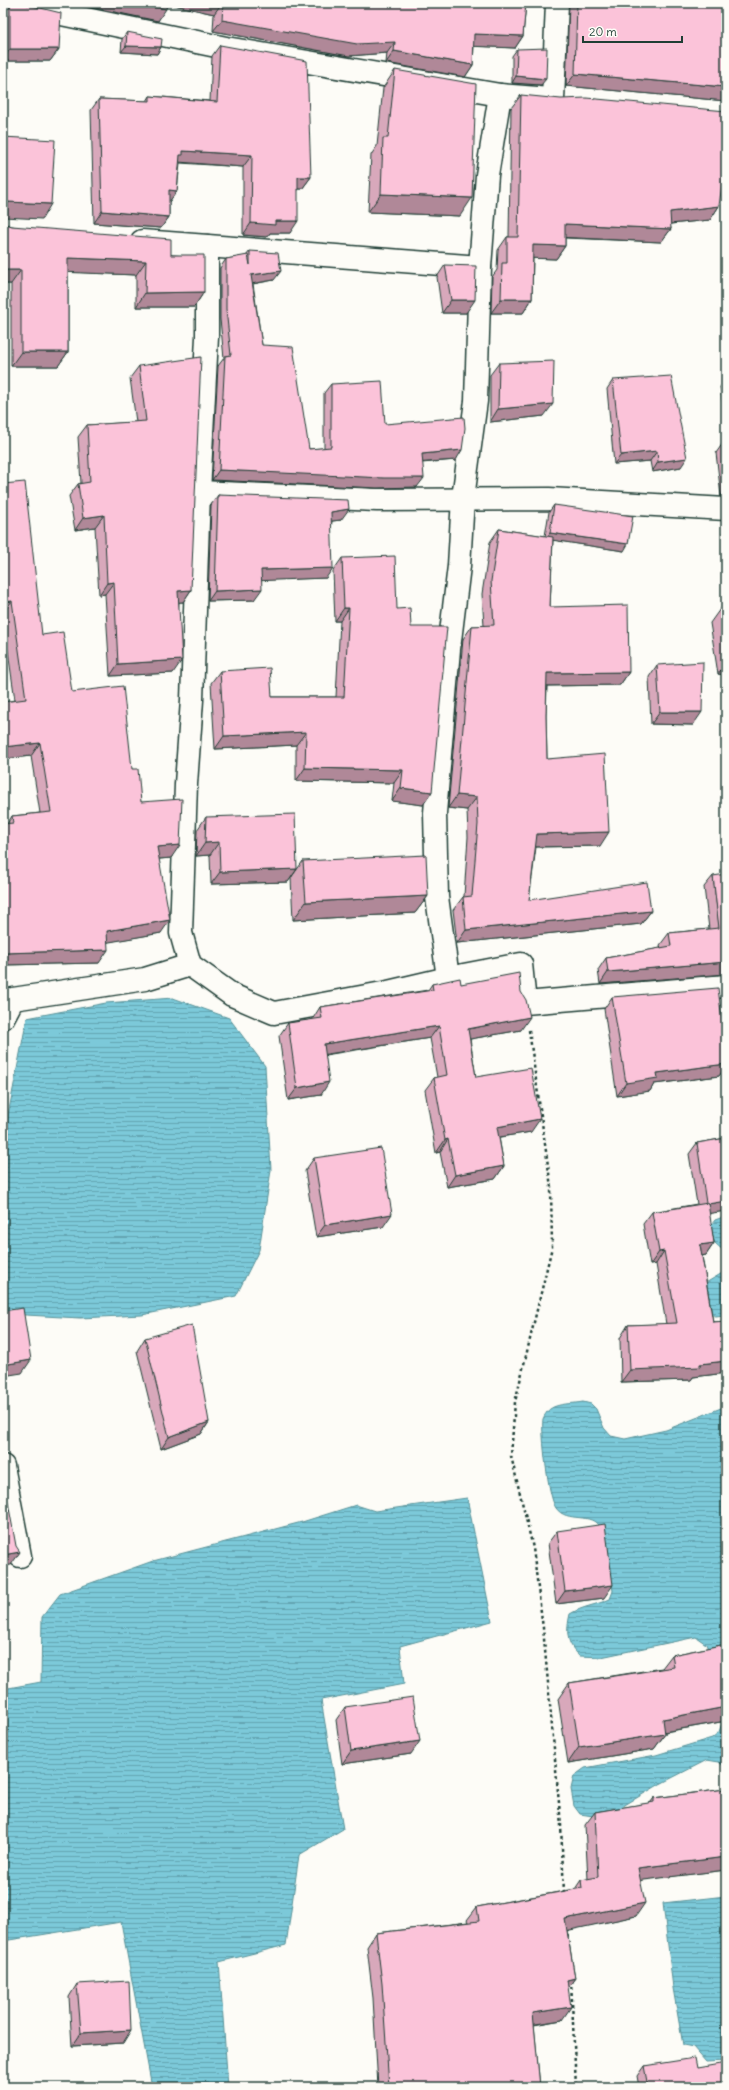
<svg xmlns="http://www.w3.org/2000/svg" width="729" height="2090" viewBox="0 0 729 2090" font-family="Delius,sans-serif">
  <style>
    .water { fill: url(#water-rules); stroke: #569197 }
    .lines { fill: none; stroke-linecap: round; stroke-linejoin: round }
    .minor-casing { stroke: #1f3d34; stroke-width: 25 }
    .path { stroke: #1f3d34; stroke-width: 2.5; stroke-dasharray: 3 3; stroke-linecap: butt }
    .minor { stroke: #fdfcf7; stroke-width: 22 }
    .wall { fill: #d8a8bb; stroke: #1f3d34 }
    .shaded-wall { fill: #b08898; stroke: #1f3d34 }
    .building { fill: #fbc3d9; stroke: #1f3d34 }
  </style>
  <defs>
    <pattern id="water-rules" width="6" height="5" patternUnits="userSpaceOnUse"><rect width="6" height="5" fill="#7bc9d9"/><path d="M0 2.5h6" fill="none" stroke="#64a4b1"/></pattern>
  </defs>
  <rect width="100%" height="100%" fill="#fdfcf7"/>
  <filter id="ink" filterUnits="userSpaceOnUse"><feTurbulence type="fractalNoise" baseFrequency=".025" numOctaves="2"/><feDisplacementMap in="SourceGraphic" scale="8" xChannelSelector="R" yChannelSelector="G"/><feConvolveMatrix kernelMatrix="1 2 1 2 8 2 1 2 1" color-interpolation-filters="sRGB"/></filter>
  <g filter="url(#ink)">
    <g class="water">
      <polygon points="173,998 229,1018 265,1066 271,1170 259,1250 236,1296 142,1315 80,1318 8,1314 3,1292 3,1185 7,1120 27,1018 106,1003"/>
      <polygon points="726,1216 726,1253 715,1243 709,1228 715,1220"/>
      <polygon points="726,1269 726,1315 715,1316 709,1312 704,1284 724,1272"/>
      <path d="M583,1402L591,1404L596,1409L604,1428L611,1436L625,1439L666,1430L726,1406V1768L719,1762L707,1760L660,1784L613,1812L593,1816L580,1814L574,1806L571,1789L574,1776L585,1768L656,1755L712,1738L719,1732L722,1723L711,1656L706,1644L696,1637L601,1657L580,1656C566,1644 566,1631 570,1614C583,1606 597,1605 610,1599L613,1591C610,1572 608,1545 600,1528C592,1511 567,1524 556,1508C548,1497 541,1433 543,1419C544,1416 548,1410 550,1409C558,1403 573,1404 583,1402Z"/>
      <polygon points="467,1498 492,1621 400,1646 404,1684 321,1700 343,1829 299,1855 286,1945 219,1962 228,2087 152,2087 121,1922 3,1941 3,1689 41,1682 42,1617 60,1594 153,1561 302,1522 356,1505 375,1511"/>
      <polygon points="726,1896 726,2061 706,2062 693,2047 683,2045 673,1988 663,1903"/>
    </g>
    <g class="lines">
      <defs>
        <g id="minor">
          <polyline points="8,3 226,48 500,95 550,99"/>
          <polyline points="500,95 487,175 480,267 476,401 463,498 459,566 449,649 435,813 437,897 448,978 521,964 525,1003 726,986"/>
          <polyline points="553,100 557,3"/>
          <polyline points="142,241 480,267"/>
          <polyline points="207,246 207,337 199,492 192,700 186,784 181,933 190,965 232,995 274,1013 388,992 448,978"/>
          <polyline points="199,492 377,500 549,499 726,509"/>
          <polyline points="3,1018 13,999 145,979 190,965"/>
          <polyline points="3,1466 20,1556"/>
        </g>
      </defs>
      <use href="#minor" class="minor-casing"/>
      <g class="path">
        <polyline points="529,1030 551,1187 552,1247 515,1402 511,1456 533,1548 543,1628 561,1825 564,1893"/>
        <polyline points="567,1928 568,1939"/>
        <polyline points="571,1980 576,2087"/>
      </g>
      <use href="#minor" class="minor"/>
    </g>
    <g class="wall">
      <polygon points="8,3 20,3 59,49 50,61 3,61 3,10"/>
      <polygon points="71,3 526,3 523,36 515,48 474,46 473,65 465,77 386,63 387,53 349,56 213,31 214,14 166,3 158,21"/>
      <polygon points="569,3 726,3 726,101 566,86"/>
      <polygon points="127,32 161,47 157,54 121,52 122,39"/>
      <polygon points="220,45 311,177 302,189 298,189 290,233 270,233 267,237 243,235 243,167 180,163 177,191 169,202 169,217 161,228 94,223 91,110 99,99 147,101 150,96 210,101 212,56"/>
      <polygon points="517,49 541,85 512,83 512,56"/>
      <polygon points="395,70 460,216 368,212 371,155 377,146 383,88"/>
      <polygon points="521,95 719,206 710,220 670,224 671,229 661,242 565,238 565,246 556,259 533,258 532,299 523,313 491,313 492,277 497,270 498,250 507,237 509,237 511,108"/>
      <polygon points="3,221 6,224 12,226 171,255 204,292 194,307 136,307 136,275 68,272 68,352 58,366 11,366 11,284 3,284"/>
      <polygon points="250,251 274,280 253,284 262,345 309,449 324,448 324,393 331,384 385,424 456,460 422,463 417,487 377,488 212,480 218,366 224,358 220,319 220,268 226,259 246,256"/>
      <polygon points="445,265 466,313 442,313 437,277"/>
      <polygon points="499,363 544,416 490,422 490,375"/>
      <polygon points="139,366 191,590 183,602 179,602 173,673 110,676 105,594 99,595 95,527 75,530 69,496 78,484 81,483 78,437 87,425 136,422 130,378"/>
      <polygon points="726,379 726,424 720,387"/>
      <polygon points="613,380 681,467 652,472 650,461 614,464 607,389"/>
      <polygon points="723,443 726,443 726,497 721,496 716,453"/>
      <polygon points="3,484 42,635 72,692 132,769 141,802 171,858 159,859 161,933 107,942 99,963 3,965 3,824 7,824 12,816 40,813 31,756 3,759 3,702 15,700 3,617"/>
      <polygon points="218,495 341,520 332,521 326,578 261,580 254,600 208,601 211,505"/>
      <polygon points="554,505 624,551 553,540 550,607 629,672 620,685 547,686 546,716 547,759 600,846 536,847 529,900 651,911 641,924 457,943 453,910 463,897 464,896 468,837 467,810 448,808 463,639 472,626 484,626 482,594 490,542 499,529 545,536 549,512"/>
      <polygon points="726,517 726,548 725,548 723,522"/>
      <polygon points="342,558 397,609 423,805 392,801 394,783 296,781 296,745 215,749 211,683 220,671 272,697 336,697 340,621 335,621 333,571"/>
      <polygon points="726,608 726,675 718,674 710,623 720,609"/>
      <polygon points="657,665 693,725 651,724 649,677"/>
      <polygon points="206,817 297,869 288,882 211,884 210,855 196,856 197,830"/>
      <polygon points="303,861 428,896 415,913 293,920 291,878"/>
      <polygon points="713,876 725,974 600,984 598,970 606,958 661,948 660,945 669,933 709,929 704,887"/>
      <polygon points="432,984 461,984 521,1030 470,1039 476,1077 531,1132 499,1137 504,1166 495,1179 447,1187 440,1152 436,1153 425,1090 434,1078 437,1077 430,1038 325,1055 321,1095 288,1100 279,1036 288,1023 312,1020 320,1007 428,990"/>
      <polygon points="612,997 726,1052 726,1066 719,1076 654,1084 650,1091 617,1096 604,1009"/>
      <polygon points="726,1138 726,1211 709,1213 714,1243 706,1255 702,1256 713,1322 726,1321 726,1373 693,1377 691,1380 621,1382 620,1338 628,1325 666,1324 656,1264 650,1265 643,1224 652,1212 697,1204 689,1154 697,1143"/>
      <polygon points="314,1158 383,1227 316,1237 305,1171"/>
      <polygon points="145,1338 209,1422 201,1434 161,1449 137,1351"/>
      <polygon points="557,1531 604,1598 556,1604 548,1543"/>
      <polygon points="726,1644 726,1721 665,1732 665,1734 654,1749 568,1763 558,1699 569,1683 662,1668 672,1655"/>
      <polygon points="345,1707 411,1754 342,1764 336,1720"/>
      <polygon points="726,1789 726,1870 640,1880 636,1916 567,1930 575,1978 568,1987 562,2020 534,2025 540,2087 378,2087 373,1998 367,1947 376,1933 468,1922 467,1920 477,1907 575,1889 581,1880 588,1879 585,1825 595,1812 650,1803 654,1798"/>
      <polygon points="77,1984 123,2043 72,2046 69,1997"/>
      <polygon points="644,2066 697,2068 726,2087 639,2087 637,2076"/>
    </g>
    <g class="shaded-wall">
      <polygon points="71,3 137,3 166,9 158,21"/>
      <polygon points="165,3 222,3 214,14"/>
      <polygon points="222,20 395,42 387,53 349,56 213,31"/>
      <polygon points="474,34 523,36 515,48 466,46"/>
      <polygon points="126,46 161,47 157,54 121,52"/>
      <polygon points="10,49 59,49 50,61 3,61 3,59"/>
      <polygon points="394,51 473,65 465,77 386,63"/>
      <polygon points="575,74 726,87 726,101 566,86"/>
      <polygon points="516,76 546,79 541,85 512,83"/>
      <polygon points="183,151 252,155 243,167 178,162 172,167"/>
      <polygon points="298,177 311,177 302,189 290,189"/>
      <polygon points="169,190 177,191 169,202 160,202"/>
      <polygon points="381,194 472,198 460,216 368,212"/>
      <polygon points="8,202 51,204 42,219 3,217 3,206"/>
      <polygon points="719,206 710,220 660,225 670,212"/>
      <polygon points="102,211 169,217 161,228 94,223"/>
      <polygon points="275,221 298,221 290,233 270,233 267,237 243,235 251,223"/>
      <polygon points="565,224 671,229 661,242 556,237"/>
      <polygon points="533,245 565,246 556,259 524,258"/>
      <polygon points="68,258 146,261 136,275 58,272"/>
      <polygon points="3,270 21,270 11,284 3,284"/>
      <polygon points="281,271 274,280 245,285 251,275"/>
      <polygon points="204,292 194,307 136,307 145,293"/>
      <polygon points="501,299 532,299 523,313 491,313"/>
      <polygon points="451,300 475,300 466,313 442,313"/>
      <polygon points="21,352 68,352 58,366 11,366"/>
      <polygon points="553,404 544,416 490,422 498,409"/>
      <polygon points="462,450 456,460 415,463 422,454"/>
      <polygon points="657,451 650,461 614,464 621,455"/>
      <polygon points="687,458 681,467 652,472 658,462"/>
      <polygon points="219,470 424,478 417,487 377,488 212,480"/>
      <polygon points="726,488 726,497 721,496"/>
      <polygon points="349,509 341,520 324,522 331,512"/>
      <polygon points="104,515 95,527 75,530 83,518"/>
      <polygon points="550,533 628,544 624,551 545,539"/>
      <polygon points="333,568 326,578 253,581 261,570"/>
      <polygon points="114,582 105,594 99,595 107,583"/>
      <polygon points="262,589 254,600 208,601 215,591"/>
      <polygon points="191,590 183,602 169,603 178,591"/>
      <polygon points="12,601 3,613 3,602"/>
      <polygon points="344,608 349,608 340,621 335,621"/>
      <polygon points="182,660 173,673 110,676 118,664"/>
      <polygon points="726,663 726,675 718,674"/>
      <polygon points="629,672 620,685 538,686 547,673"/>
      <polygon points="660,712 702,712 693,725 651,724"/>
      <polygon points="306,732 296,745 215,749 224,736"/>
      <polygon points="40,743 31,756 3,759 3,747"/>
      <polygon points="305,768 403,770 394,783 296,781"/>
      <polygon points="401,788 432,792 423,805 392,801"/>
      <polygon points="457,795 477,797 467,810 448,808"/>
      <polygon points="609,832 600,846 528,847 537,834"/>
      <polygon points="219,842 210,855 196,856 205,843"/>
      <polygon points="180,845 171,858 148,860 157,847"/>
      <polygon points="297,869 288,882 211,884 220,872"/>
      <polygon points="428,896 415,913 293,920 306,902"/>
      <polygon points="651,911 641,924 457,943 466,930"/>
      <polygon points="170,920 161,933 98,944 107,931"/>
      <polygon points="108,950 99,963 3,965 3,953"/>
      <polygon points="726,962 726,974 600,984 608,972"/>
      <polygon points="530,1017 521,1030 459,1041 468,1029"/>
      <polygon points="439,1026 430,1038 315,1056 324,1044"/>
      <polygon points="726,1064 726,1066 719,1076 654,1084 650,1091 617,1096 626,1083 657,1073"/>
      <polygon points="329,1082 321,1095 288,1100 297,1088"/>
      <polygon points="540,1119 531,1132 488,1139 497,1127"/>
      <polygon points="448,1139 440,1152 436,1153 445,1140"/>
      <polygon points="504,1166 495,1179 447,1187 455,1175"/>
      <polygon points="726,1201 726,1211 699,1215 707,1204"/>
      <polygon points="392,1214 383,1227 316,1237 325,1225"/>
      <polygon points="714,1243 706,1255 691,1258 700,1245"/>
      <polygon points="664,1251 656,1264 650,1265 659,1252"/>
      <polygon points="31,1360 22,1373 3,1376 3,1365"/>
      <polygon points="726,1361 726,1373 693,1377 691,1380 621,1382 630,1370 700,1364"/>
      <polygon points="209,1422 201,1434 161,1449 169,1437"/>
      <polygon points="20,1552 11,1565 3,1566 3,1555"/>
      <polygon points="613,1585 604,1598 556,1604 565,1591"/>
      <polygon points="726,1707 726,1721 652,1734 663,1719"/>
      <polygon points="665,1734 654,1749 568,1763 579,1747"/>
      <polygon points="420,1741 411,1754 342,1764 351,1751"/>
      <polygon points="726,1857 726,1870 628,1882 638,1868"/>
      <polygon points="645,1903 636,1916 556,1933 565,1919"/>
      <polygon points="575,1978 565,1992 567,1980"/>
      <polygon points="571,2007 562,2020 523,2026 533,2013"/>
      <polygon points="131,2030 123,2043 72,2046 81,2033"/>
    </g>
    <g class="building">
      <polygon points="10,3 20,3 61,13 59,49 10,49"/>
      <polygon points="137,3 167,3 166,9"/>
      <polygon points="223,3 526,3 523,36 474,34 473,65 394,51 395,42 357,44 222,20"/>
      <polygon points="577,3 726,3 726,87 575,74"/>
      <polygon points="127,32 162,39 161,47 126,46"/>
      <polygon points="220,45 307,61 311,177 298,177 298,221 275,221 275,225 251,223 252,155 183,151 183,155 180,155 177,191 169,190 169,217 102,211 99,99 150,101 150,96 217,102"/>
      <polygon points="547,48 546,79 516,76 517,49"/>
      <polygon points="395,70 476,84 472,198 381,194 383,138 388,138"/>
      <polygon points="521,95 561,99 586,98 726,111 726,155 719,206 670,212 671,229 565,224 565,246 533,245 532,299 501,299 502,263 507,263 507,237 518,237"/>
      <polygon points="3,137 55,140 51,204 8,202 3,206"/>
      <polygon points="3,221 6,224 12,226 171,239 171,255 204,255 204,292 145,293 146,261 68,258 68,352 21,352 21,270 3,270"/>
      <polygon points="250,251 278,253 281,271 251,275 262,345 293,347 309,449 331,447 331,384 382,381 385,424 464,417 465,428 462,450 422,454 424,478 384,478 219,470 225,356 231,355 226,309 226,259 248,255 250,265"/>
      <polygon points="445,265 476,266 475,300 451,300"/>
      <polygon points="201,357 191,590 178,591 182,660 118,664 114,582 107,583 104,515 83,518 78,484 90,482 87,425 146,421 139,366"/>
      <polygon points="554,361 553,404 498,409 499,363"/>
      <polygon points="671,376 687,458 658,462 657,451 621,455 613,380"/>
      <polygon points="723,443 726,443 726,470"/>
      <polygon points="25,482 42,635 63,632 72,692 123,686 132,769 138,769 141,802 182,799 180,845 157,847 170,920 107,931 108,950 3,953 3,824 13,823 12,816 51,812 40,743 3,747 3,702 26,699 12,601 3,602 3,484"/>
      <polygon points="218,495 348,500 349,509 331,512 333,568 261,570 262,589 215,591"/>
      <polygon points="554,505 633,516 628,544 550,533"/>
      <polygon points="499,529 553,537 550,607 628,605 629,672 547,673 546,716 547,759 605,754 609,832 537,834 529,900 647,882 651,911 466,930 463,897 472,896 478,824 477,797 457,795 472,626 494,625 491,581"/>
      <polygon points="395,556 397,609 410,608 411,627 447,627 432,792 401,788 403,770 305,768 306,732 224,736 220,671 270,668 272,697 344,697 349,608 344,608 342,558"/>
      <polygon points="726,608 726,645 720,609"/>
      <polygon points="703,662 702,712 660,712 657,665"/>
      <polygon points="295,814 297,869 220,872 219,842 205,843 206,817"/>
      <polygon points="426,855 428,896 306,902 303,861"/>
      <polygon points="726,874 726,962 608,972 606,958 671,946 669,933 719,928 713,876"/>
      <polygon points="519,973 521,992 526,1000 530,1017 468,1029 476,1077 531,1068 540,1119 497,1127 504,1166 455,1175 448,1139 445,1140 434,1078 447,1075 439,1026 324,1044 329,1082 297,1088 288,1023 322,1018 320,1007 433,990 432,984 460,978 461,984"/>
      <polygon points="718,988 726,1052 726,1064 657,1073 658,1078 626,1083 612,997"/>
      <polygon points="726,1138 726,1201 708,1204 708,1203 706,1203 697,1143"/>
      <polygon points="381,1148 392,1214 325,1225 314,1158"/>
      <polygon points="708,1203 714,1243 700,1245 713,1322 726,1321 726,1361 700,1364 700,1367 630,1370 628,1325 677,1323 664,1251 659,1252 652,1212"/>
      <polygon points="23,1308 31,1360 3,1365 3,1311"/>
      <polygon points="192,1325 209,1422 169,1437 145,1338"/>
      <polygon points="3,1475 16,1546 20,1552 3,1555"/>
      <polygon points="605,1524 613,1585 565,1591 557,1531"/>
      <polygon points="726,1644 726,1707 663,1719 665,1734 579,1747 569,1683 674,1667 672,1655"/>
      <polygon points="413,1697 420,1741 351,1751 345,1707"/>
      <polygon points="726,1789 726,1857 638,1868 645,1903 565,1919 575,1978 567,1980 571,2007 533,2013 540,2087 389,2087 382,1984 376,1933 479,1921 477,1907 582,1888 581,1880 598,1877 595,1812 654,1802 654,1798"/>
      <polygon points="129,1981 131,2030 81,2033 77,1984"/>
      <polygon points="695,2058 697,2068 726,2063 726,2087 648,2087 644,2066"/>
    </g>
  </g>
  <rect width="729" height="2090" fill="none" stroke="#fdfcf7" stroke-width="16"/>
  <rect x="8" y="8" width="713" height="2074" fill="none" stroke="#1f3d34" stroke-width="1.5" filter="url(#ink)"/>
  <path d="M583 36v6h99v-6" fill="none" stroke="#1f3d34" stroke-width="2"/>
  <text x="589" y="36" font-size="12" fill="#1f3d34" stroke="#fdfcf7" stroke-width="3" paint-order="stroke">20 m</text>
</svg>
